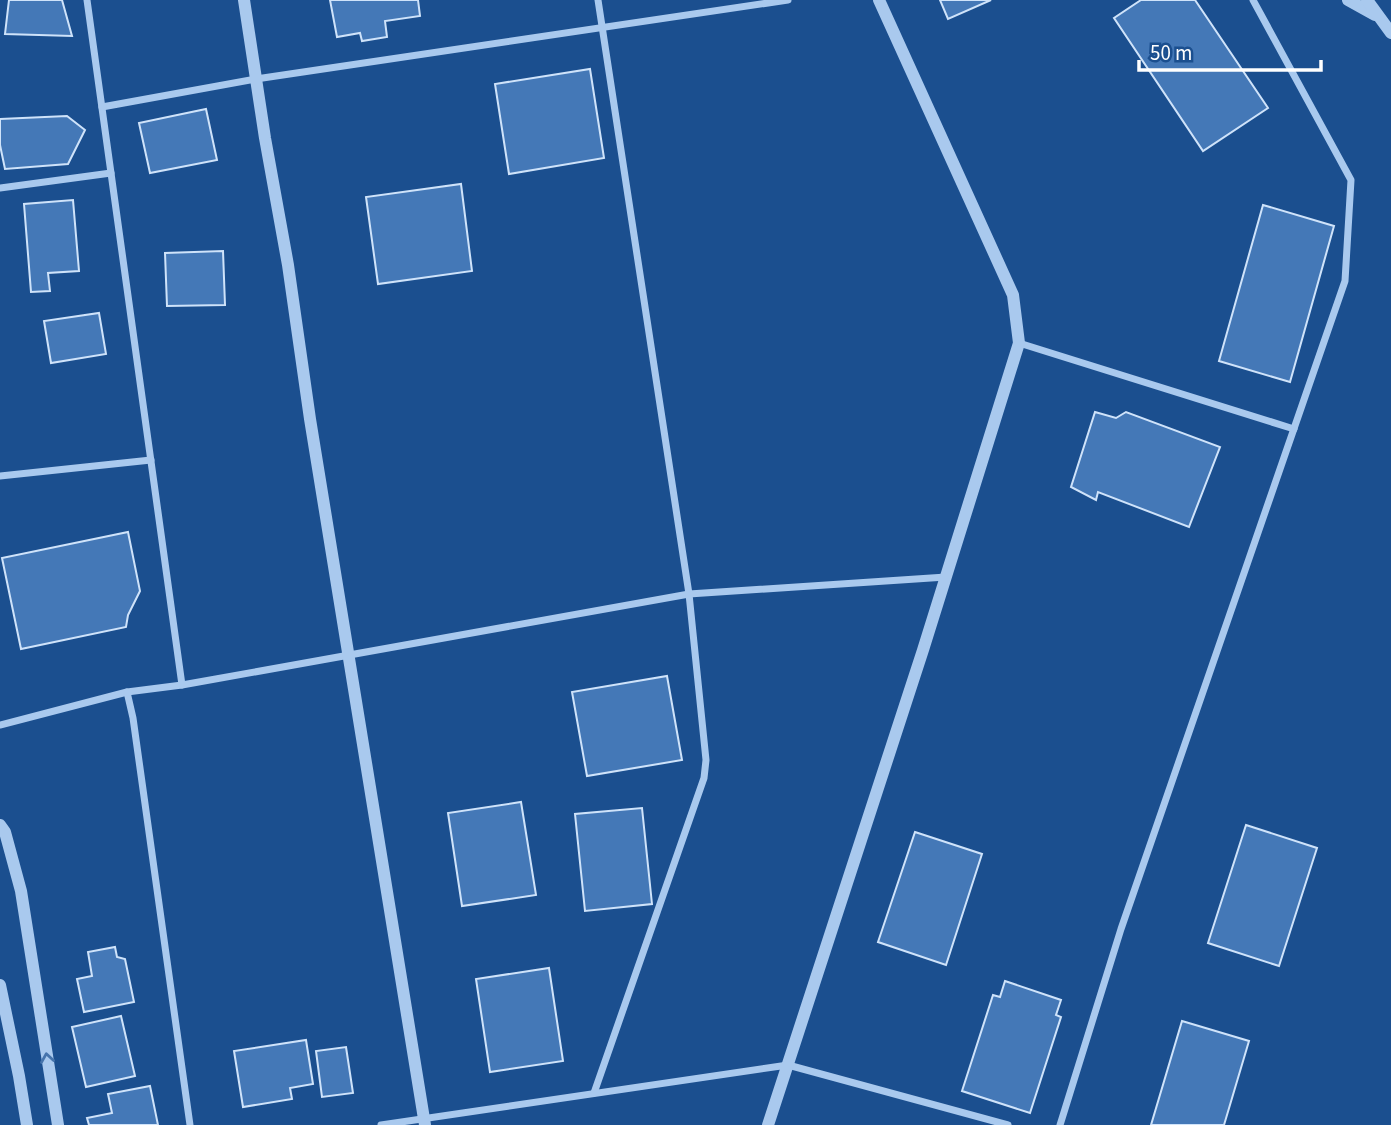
<svg xmlns="http://www.w3.org/2000/svg" width="1391" height="1125" viewBox="0 0 1391 1125" font-family="'Source Sans 3',sans-serif">
  <style>
    .building { fill: #4478b7; stroke: #cfe3fa; stroke-width: 2 }
    .lines { fill: none; stroke-linecap: round; stroke-linejoin: round }
    .minor { stroke: #a9c9ee; stroke-width: 7 }
    .tertiary { stroke: #a9c9ee; stroke-width: 12 }
    .oneway { stroke: #4674ac }
  </style>
  <rect width="100%" height="100%" fill="#1b4f8f"/>
  <g class="building">
    <polygon points="9,0 62,0 72,36 5,34"/>
    <polygon points="330,0 418,0 420,16 385,21 387,37 362,41 360,33 337,37"/>
    <polygon points="940,0 991,0 948,19"/>
    <polygon points="1141,0 1195,0 1268,108 1203,151 1114,18"/>
    <polygon points="590,69 604,158 509,174 495,84"/>
    <polygon points="206,109 217,160 150,173 139,123"/>
    <polygon points="67,116 85,130 68,164 5,169 0,145 0,119"/>
    <polygon points="461,184 472,271 378,284 366,197"/>
    <polygon points="73,200 79,271 48,273 50,291 31,292 24,204"/>
    <polygon points="1263,205 1334,226 1290,382 1219,361"/>
    <polygon points="223,251 225,305 167,306 165,253"/>
    <polygon points="99,313 106,354 51,363 44,321"/>
    <polygon points="1095,412 1116,418 1126,412 1220,447 1189,527 1098,492 1096,500 1071,487"/>
    <polygon points="128,532 140,591 128,615 126,627 21,649 2,558"/>
    <polygon points="667,676 682,760 587,776 572,692"/>
    <polygon points="521,802 536,895 462,906 448,813"/>
    <polygon points="642,808 652,904 585,911 575,814"/>
    <polygon points="1246,825 1317,848 1279,966 1208,943"/>
    <polygon points="915,832 982,854 946,965 878,942"/>
    <polygon points="115,947 117,957 125,959 134,1002 84,1012 77,979 92,976 88,952"/>
    <polygon points="549,968 563,1061 490,1072 476,979"/>
    <polygon points="1005,981 1061,1000 1056,1015 1061,1017 1030,1113 962,1091 993,995 1000,997"/>
    <polygon points="121,1016 135,1076 86,1087 72,1027"/>
    <polygon points="1182,1021 1249,1041 1224,1125 1151,1125"/>
    <polygon points="306,1040 313,1084 290,1088 292,1099 243,1107 234,1051"/>
    <polygon points="346,1047 353,1093 322,1097 316,1051"/>
    <polygon points="150,1086 158,1125 89,1125 87,1118 112,1113 108,1094"/>
  </g>
  <g class="lines">
    <g class="minor">
      <polyline points="87,0 182,685"/>
      <polyline points="102,107 256,79 788,0"/>
      <polyline points="0,188 111,173"/>
      <polyline points="1019,343 1294,429"/>
      <polyline points="0,476 151,460"/>
      <polyline points="127,692 133,718 190,1125"/>
      <polyline points="0,725 127,692 182,685 689,594 946,577"/>
      <polyline points="594,1093 704,778 706,760 689,594 598,0"/>
      <polyline points="381,1125 788,1065 1008,1125"/>
      <polyline points="1060,1125 1121,929 1345,281 1351,180 1253,0"/>
    </g>
    <g class="tertiary">
      <polyline points="244,0 265,138 288,265 310,419 425,1125"/>
      <polyline points="1348,0 1375,15"/>
      <polyline points="1367,0 1391,33"/>
      <polyline points="0,825 5,832 21,891 58,1125"/>
      <polyline points="0,985 19,1076 27,1125"/>
      <polyline points="768,1125 923,650 1019,343 1013,295 879,0"/>
    </g>
  </g>
  <defs><path id="oneway-chevron" d="M-2-3.5L2.5 0L-2 3.5" fill="none" stroke-width="1.6" stroke-linecap="round" stroke-linejoin="round" transform="scale(1.75)"/></defs>
  <use class="oneway" href="#oneway-chevron" transform="translate(47 1058) rotate(-99)"/>
  <path d="M1139 60v10h182v-10" fill="none" stroke="#ffffff" stroke-width="3.5"/>
  <text x="1150" y="60" font-size="21" fill="#ffffff" stroke="#1b4f8f" stroke-width="5" paint-order="stroke">50 m</text>
</svg>
